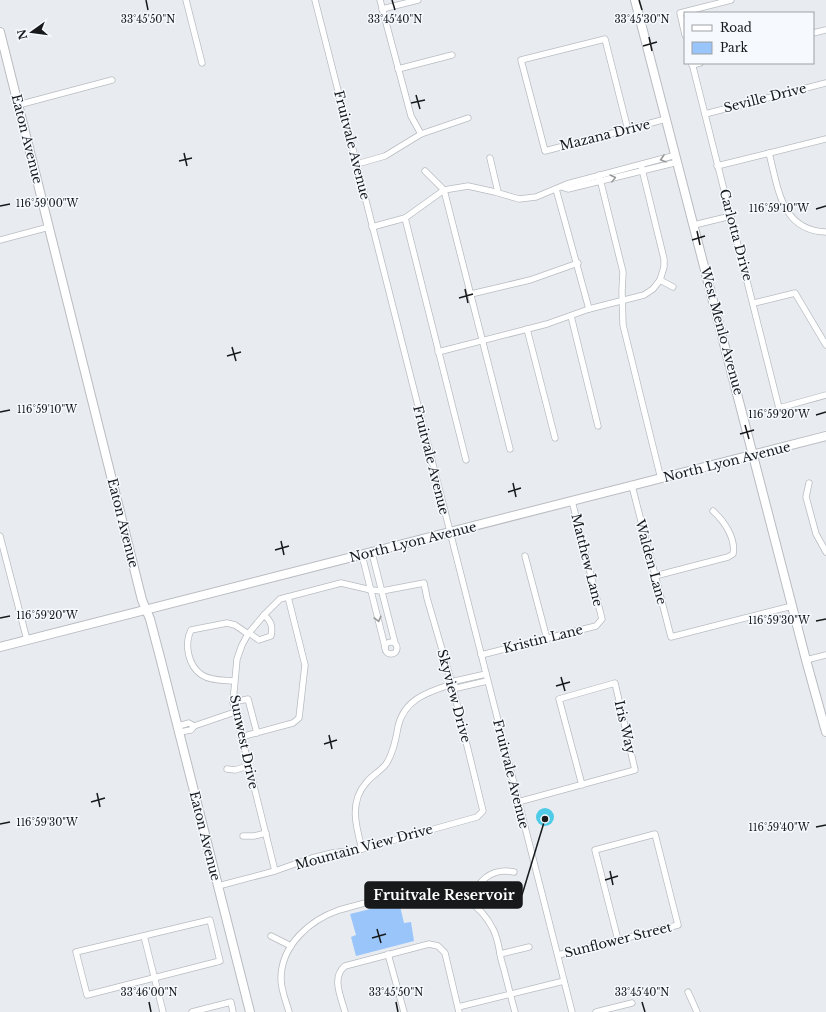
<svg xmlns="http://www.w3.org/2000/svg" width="826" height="1012" viewBox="0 0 826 1012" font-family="'Libre Baskerville',serif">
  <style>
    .green { fill: #99c5fb }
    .water { fill: #50cbe7 }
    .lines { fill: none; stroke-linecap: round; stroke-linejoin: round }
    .street-casing { stroke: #b8bcc1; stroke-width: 7 }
    .secondary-casing { stroke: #b8bcc1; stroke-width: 10 }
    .street { stroke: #fff; stroke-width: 5.5 }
    .secondary { stroke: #fff; stroke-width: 8 }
    .oneway { stroke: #979898 }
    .ticks { fill: none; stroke: #17191a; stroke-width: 1.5 }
    .labels { text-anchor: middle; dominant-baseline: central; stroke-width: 3; stroke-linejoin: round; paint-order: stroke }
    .street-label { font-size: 13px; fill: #17191a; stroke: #f6faff }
    .ticks-label { font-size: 10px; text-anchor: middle; fill: #17191a; stroke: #f6faff; stroke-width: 3; stroke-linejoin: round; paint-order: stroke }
    .leader { fill: none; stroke: #17191a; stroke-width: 1.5 }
    .callout-dot { fill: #17191a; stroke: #f6faff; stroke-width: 1.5 }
    .callout { fill: #17191a; stroke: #17191a; stroke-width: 1.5 }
    .callout-label { font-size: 14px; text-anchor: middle; font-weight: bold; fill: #fff }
  </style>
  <rect width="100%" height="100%" fill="#e8ecf1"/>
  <polygon class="green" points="399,902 404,923 411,922 414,941 356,956 351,937 356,935 350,914"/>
  <circle class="water" cx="545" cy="817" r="9"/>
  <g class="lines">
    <defs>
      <g id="street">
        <polyline points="186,0 202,63"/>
        <polyline points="315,0 572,1012"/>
        <polyline points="380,0 411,116 421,134"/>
        <polyline points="382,9 418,0"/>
        <polyline points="813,33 826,30"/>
        <polyline points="685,35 680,13 731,0"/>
        <polyline points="692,63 779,408 826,395"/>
        <polyline points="692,65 700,63"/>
        <polyline points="398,69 452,55"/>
        <polyline points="18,105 112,80"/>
        <polyline points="705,114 826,83"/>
        <polyline points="628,130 605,39 521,60 545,151 666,119"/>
        <path d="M769,153C778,187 781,231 826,232"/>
        <polyline points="490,158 498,192"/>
        <polyline points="357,164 385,156 421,134 468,118"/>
        <polyline points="717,166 826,139"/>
        <polyline points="425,171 444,190 510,449"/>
        <polyline points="599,175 623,272 622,291 623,325 661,479"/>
        <polyline points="562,187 568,189 678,162"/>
        <polyline points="556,189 589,309"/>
        <polyline points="405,218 466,460"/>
        <polyline points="694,225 731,216"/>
        <polyline points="372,227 405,218 444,190 468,186 495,192 519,199 536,197 567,184 676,155"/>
        <polyline points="0,240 49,227"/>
        <polyline points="660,280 673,287"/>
        <polyline points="471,294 530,280 578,263"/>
        <polyline points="754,303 795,293 826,345"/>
        <polyline points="571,316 598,426"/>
        <polyline points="527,329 555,438"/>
        <polyline points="438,352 547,324 589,309 644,295 653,289 660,280 664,267 664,259 641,165"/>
        <polyline points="809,483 806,497 816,534 826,552"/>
        <polyline points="632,486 671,637 792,606"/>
        <polyline points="0,536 27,640"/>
        <polyline points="372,553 395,643"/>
        <polyline points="362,555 385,647"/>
        <polyline points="525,556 547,639"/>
        <path d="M655,576L728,557L733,554C736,538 724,521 713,511"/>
        <path d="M249,633L259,640L271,636C273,626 271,621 264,615"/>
        <circle cx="391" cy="648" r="6"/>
        <polyline points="481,655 596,626 602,619 572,501"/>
        <polyline points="806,660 826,655"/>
        <path d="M233,681C224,680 211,681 202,675C188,666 184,644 191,630L227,623L235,625L248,634"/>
        <polyline points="452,684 457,688 487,681"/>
        <polyline points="233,702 248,699 257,733"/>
        <polyline points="178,726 189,723 194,726"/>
        <polyline points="180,732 191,730 194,726 235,712"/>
        <polyline points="241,737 293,723 299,718 305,665 288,597"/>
        <polyline points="227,769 235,770 248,766"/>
        <polyline points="518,802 635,770 615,683 559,699 582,785"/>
        <polyline points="243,836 254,836 266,833"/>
        <path d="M362,849C356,827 349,802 366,783C371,776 381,771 386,764C393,754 396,739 398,727C404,699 428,692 452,684L455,681L486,674"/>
        <polyline points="218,886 275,871 312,858 332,853 362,849 477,817 483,811 452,684 427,598 424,583 382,591 371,590 341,583 280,599 264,615 248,634 242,645 237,659 233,702 275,871"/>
        <path d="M467,901C479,882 490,867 514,872"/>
        <polygon points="210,920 220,961 87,995 76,952"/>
        <polyline points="144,936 163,1012"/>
        <polyline points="271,936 291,946"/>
        <polyline points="388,954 404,1012"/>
        <polyline points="500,954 529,947"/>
        <polyline points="558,955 678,925 655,834 595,850 618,940"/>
        <polyline points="688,992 697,1012"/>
        <polyline points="458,1007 564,981"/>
        <polyline points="192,1012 231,1002 233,1012"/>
        <path d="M289,1012C286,1001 281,990 281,979C281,945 310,920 339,910C391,897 461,867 493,929C498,938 499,949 501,959C506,976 510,994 515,1012"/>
        <path d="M345,1012C341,997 331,977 345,966L429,944L438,946L445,953L459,1012"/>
        <polyline points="596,1012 632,1003"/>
      </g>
      <g id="secondary">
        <polyline points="635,0 806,660 826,732"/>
        <polyline points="0,32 142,600 150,619 160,657 250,1012"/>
        <polyline points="0,647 826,436"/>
      </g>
    </defs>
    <use href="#street" class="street-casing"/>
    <use href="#secondary" class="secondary-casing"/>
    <use href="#street" class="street"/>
    <use href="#secondary" class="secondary"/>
  </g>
  <defs><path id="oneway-chevron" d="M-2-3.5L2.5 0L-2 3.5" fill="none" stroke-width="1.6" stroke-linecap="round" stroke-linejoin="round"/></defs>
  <g class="oneway">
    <use href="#oneway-chevron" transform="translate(663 159) rotate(165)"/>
    <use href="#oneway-chevron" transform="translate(613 178) rotate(-14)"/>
    <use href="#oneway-chevron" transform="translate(378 619) rotate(76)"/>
  </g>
  <path class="ticks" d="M146,0L148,10M392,0L395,10M639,0L642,10M649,37L652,51M643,46L657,42M416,95L420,109M411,103L425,100M184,153L187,166M179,161L192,158M0,206L10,204M816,209L826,206M697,231L700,245M692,240L705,236M465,289L468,303M459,298L473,294M232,347L236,361M227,356L241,352M0,412L10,410M816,415L826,412M745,425L749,439M740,434L754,430M513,483L516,497M508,492L521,488M281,541L284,555M275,550L289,546M0,618L10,616M816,621L826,619M561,677L565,691M556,686L570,682M329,735L332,749M324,744L337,740M97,793L100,807M91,802L105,798M0,824L10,822M816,827L826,825M610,871L613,885M605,880L618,876M377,929L381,943M372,938L386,934M149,1002L151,1012M396,1002L398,1012M642,1002L645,1012"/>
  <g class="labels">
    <g class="street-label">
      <text transform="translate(765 98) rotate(-14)">Seville Drive</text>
      <text transform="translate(605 135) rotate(-14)">Mazana Drive</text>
      <text transform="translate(27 139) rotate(76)">Eaton Avenue</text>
      <text transform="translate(352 145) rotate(76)">Fruitvale Avenue</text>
      <text transform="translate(736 235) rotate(75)">Carlotta Drive</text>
      <text transform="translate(722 331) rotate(75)">West Menlo Avenue</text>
      <text transform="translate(431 460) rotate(76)">Fruitvale Avenue</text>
      <text transform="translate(727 462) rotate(-14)">North Lyon Avenue</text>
      <text transform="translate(123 523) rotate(76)">Eaton Avenue</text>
      <text transform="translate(413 542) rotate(-14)">North Lyon Avenue</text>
      <text transform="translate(587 560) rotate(76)">Matthew Lane</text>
      <text transform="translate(651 562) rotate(75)">Walden Lane</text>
      <text transform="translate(543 639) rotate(-14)">Kristin Lane</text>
      <text transform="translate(454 696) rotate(75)">Skyview Drive</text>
      <text transform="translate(625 727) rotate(77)">Iris Way</text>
      <text transform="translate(244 742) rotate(78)">Sunwest Drive</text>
      <text transform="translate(511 774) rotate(76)">Fruitvale Avenue</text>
      <text transform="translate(205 836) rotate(76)">Eaton Avenue</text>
      <text transform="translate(364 847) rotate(-15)">Mountain View Drive</text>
      <text transform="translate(618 940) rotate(-14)">Sunflower Street</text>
    </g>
  </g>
  <g class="ticks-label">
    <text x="148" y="23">33°45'50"N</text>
    <text x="395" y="23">33°45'40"N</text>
    <text x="642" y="23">33°45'30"N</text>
    <text x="47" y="207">116°59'00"W</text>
    <text x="779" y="212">116°59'10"W</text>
    <text x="47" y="413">116°59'10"W</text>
    <text x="779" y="418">116°59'20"W</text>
    <text x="47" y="619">116°59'20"W</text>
    <text x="779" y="624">116°59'30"W</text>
    <text x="47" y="826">116°59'30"W</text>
    <text x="779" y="831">116°59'40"W</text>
    <text x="149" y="996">33°46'00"N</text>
    <text x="396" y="996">33°45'50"N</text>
    <text x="642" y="996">33°45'40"N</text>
  </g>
  <path class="leader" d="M545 819L522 895"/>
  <circle class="callout-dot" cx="545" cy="819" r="4"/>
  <rect class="callout" x="365" y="882" width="157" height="26" rx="4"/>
  <g class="callout-label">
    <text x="444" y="900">Fruitvale Reservoir</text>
  </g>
  <rect x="684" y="12" width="130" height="52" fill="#f6faff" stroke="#9da0a3"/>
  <rect x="692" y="25" width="20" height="6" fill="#ffffff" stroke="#9da0a3"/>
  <text x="720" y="32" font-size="12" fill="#17191a">Road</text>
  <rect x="692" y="42" width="20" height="12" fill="#99c5fb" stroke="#9da0a3"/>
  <text x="720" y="52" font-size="12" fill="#17191a">Park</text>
  <g transform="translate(32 32) rotate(256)" stroke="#f6faff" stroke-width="3" paint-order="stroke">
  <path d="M0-3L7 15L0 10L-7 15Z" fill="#17191a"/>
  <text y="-6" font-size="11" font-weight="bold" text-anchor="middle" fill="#17191a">N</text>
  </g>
</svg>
